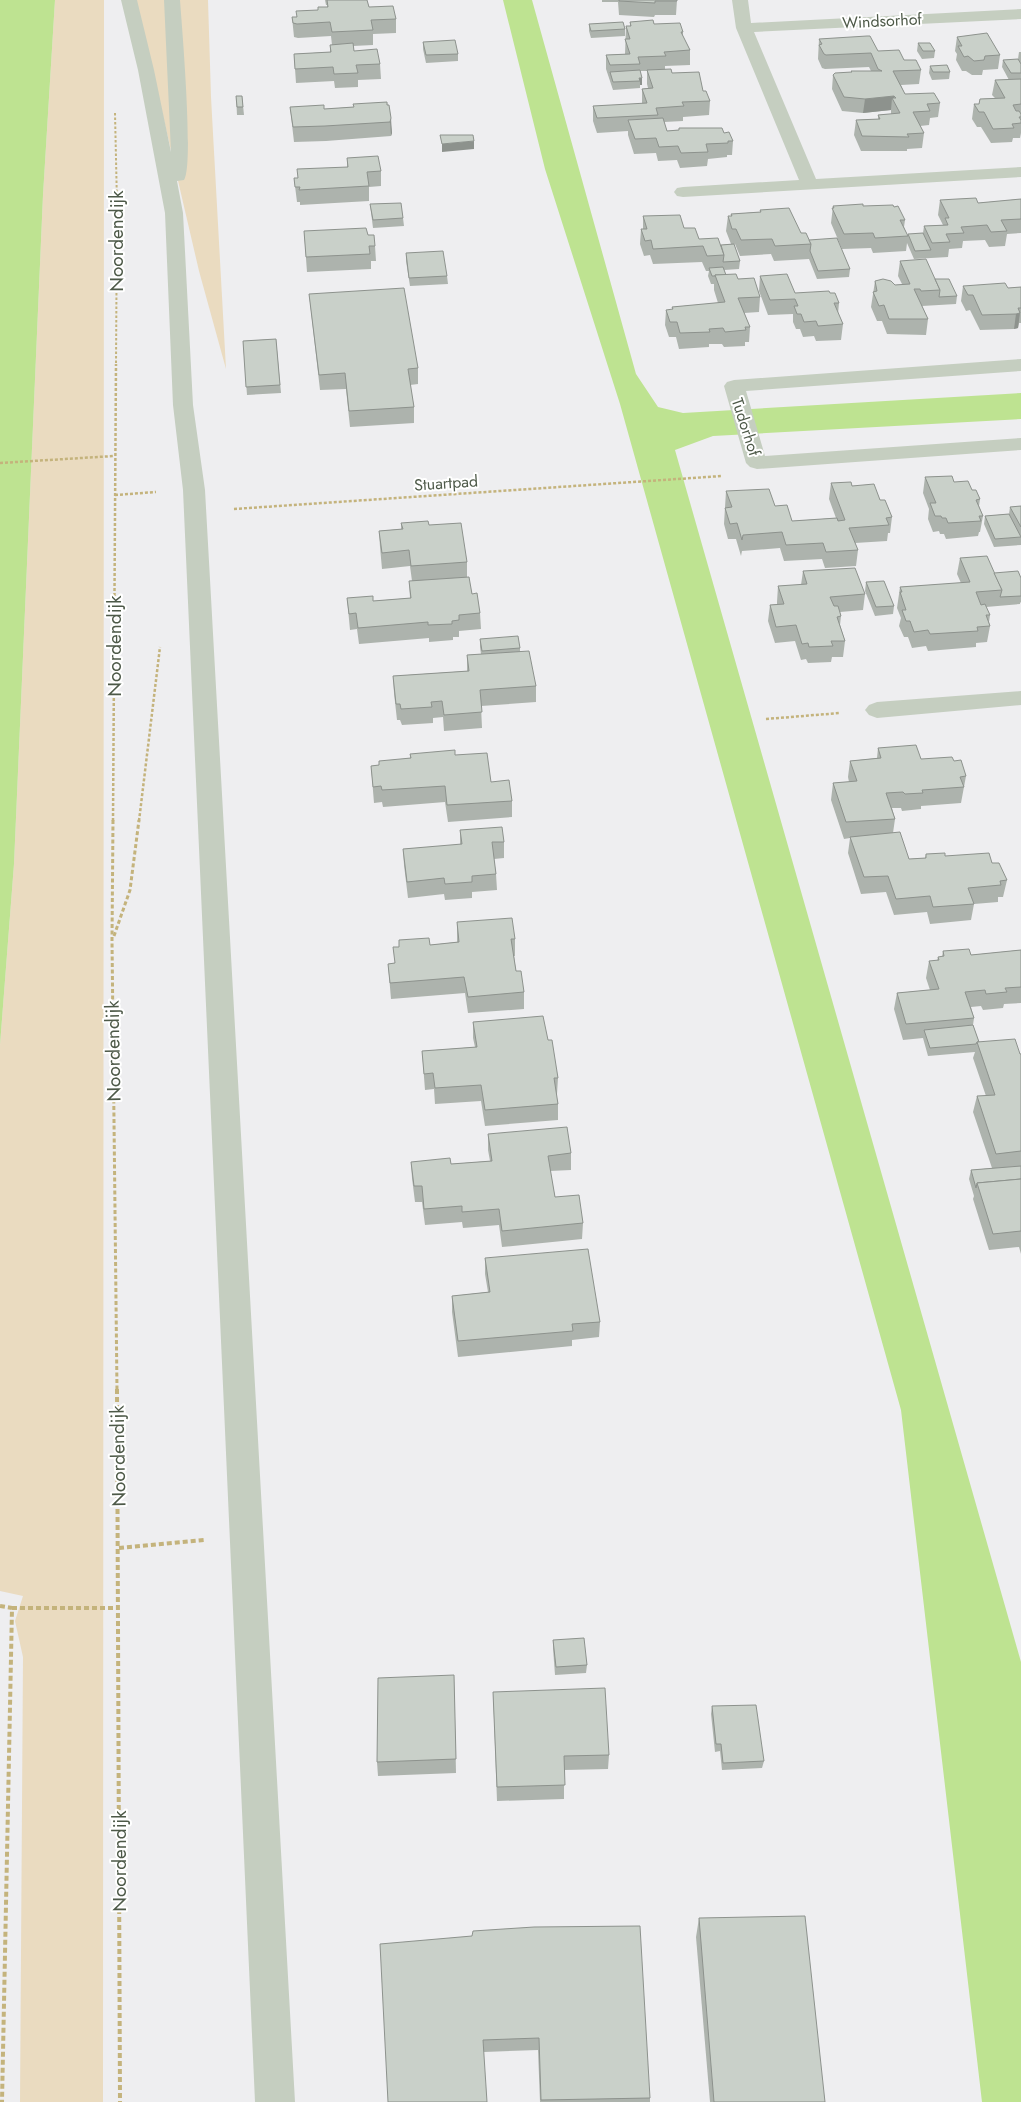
<svg xmlns="http://www.w3.org/2000/svg" width="1021" height="2102" viewBox="0 0 1021 2102" font-family="Jost,sans-serif">
  <style>
    .green { fill: #eadbc0 }
    .water { fill: #bee391 }
    .lines { fill: none; stroke-linecap: round; stroke-linejoin: round }
    .path-far3 { stroke: #c4b37c; stroke-width: 2; stroke-dasharray: 2.5 2; stroke-linecap: butt }
    .path-far2 { stroke: #c4b37c; stroke-width: 2.5; stroke-dasharray: 3 2; stroke-linecap: butt }
    .path-far1 { stroke: #c4b37c; stroke-width: 3; stroke-dasharray: 4 2.5; stroke-linecap: butt }
    .path { stroke: #c4b37c; stroke-width: 4; stroke-dasharray: 5 3; stroke-linecap: butt }
    .minor { fill: #c5cec0; fill-rule: evenodd }
    .wall { fill: #adb3ad }
    .shaded-wall { fill: #8d928d }
    .building { fill: #c9d0c9; stroke: #8d928d }
    .labels { text-anchor: middle; dominant-baseline: central; stroke-width: 4; stroke-linejoin: round; paint-order: stroke }
    .far-street-label { font-size: 16px; fill: #4d5948; stroke: #fff }
    .street-label { font-size: 19px; fill: #4d5948; stroke: #fff }
  </style>
  <rect width="100%" height="100%" fill="#eeeef0"/>
  <g class="green">
    <polygon points="55,0 104,0 103,2102 20,2102 23,1657 15,1621 23,1596 0,1591 0,1045 14,864 43,195"/>
    <polygon points="136,0 208,0 211,97 226,369 199,271"/>
  </g>
  <g class="water">
    <polygon points="0,0 55,0 43,195 14,864 0,1045"/>
    <polygon points="503,0 532,0 636,374 658,407 683,413 1021,393 1021,419 713,436 675,450 1021,1662 1021,2102 982,2102 901,1410 620,404 545,169"/>
  </g>
  <g class="lines">
    <polyline class="path-far3" points="115,113 117,204 116,365"/>
    <g class="path-far2">
      <polyline points="0,463 114,456"/>
      <polyline points="115,495 156,492"/>
      <polyline points="234,509 722,476"/>
      <polyline points="766,719 840,713"/>
      <polyline points="113,821 116,364"/>
      <polyline points="139,821 160,647"/>
    </g>
    <g class="path-far1">
      <polyline points="113,820 112,940 117,1391"/>
      <polyline points="114,936 130,890 139,820"/>
    </g>
    <g class="path">
      <polyline points="117,1389 120,2102"/>
      <polyline points="119,1548 204,1540"/>
      <polyline points="0,1606 12,1608 2,2102"/>
      <polyline points="12,1608 118,1608"/>
    </g>
    <g class="minor">
      <path d="M121,0H137L154,70L171,152L164,0H180C182,27 194,165 184,180L177,181L183,213L193,405L205,490L295,2102H255L183,490L173,405L165,213L138,70Z"/>
      <polygon points="732,0 748,0 751,23 1021,9 1021,19 754,32 816,179 1021,167 1021,177 683,197 677,196 674,192 677,188 683,187 799,180 736,28"/>
      <polygon points="1021,359 1021,371 746,391 765,456 1021,438 1021,450 757,469 750,467 746,463 724,386 727,382 734,380"/>
      <polygon points="1021,691 1021,705 877,718 869,715 865,710 869,705 877,702"/>
    </g>
  </g>
  <g class="wall">
    <polygon points="325,0 367,0 369,7 396,19 396,33 373,34 373,45 353,46 354,51 380,64 381,79 358,80 358,87 335,88 334,81 296,83 294,54 330,52 330,45 332,45 331,36 298,38 294,37 292,17 296,17 327,7 327,5 326,5"/>
    <polygon points="602,0 677,0 676,15 655,15 654,17 619,15 618,2 602,2"/>
    <polygon points="630,22 654,24 683,32 683,37 690,50 690,65 665,66 665,69 703,91 710,101 709,115 683,117 683,121 664,122 667,131 679,130 679,128 724,133 733,141 732,155 727,155 727,157 708,159 707,166 680,168 677,160 658,161 656,153 634,154 628,135 628,131 597,133 593,121 593,106 642,104 642,89 648,88 647,84 647,71 640,71 642,85 640,85 640,88 613,90 606,69 606,55 625,54 626,26 630,26"/>
    <polygon points="589,24 625,29 625,36 591,38 589,31"/>
    <polygon points="957,37 1000,55 998,69 983,70 982,75 972,75 966,71 962,71 956,60 957,54 955,51"/>
    <polygon points="819,39 878,51 904,60 921,70 919,84 901,85 905,94 940,103 938,117 930,118 929,125 920,126 924,133 922,148 907,149 907,151 861,151 854,135 856,120 878,119 878,115 891,114 891,110 863,113 842,111 832,89 833,75 851,73 851,71 871,71 869,67 825,69 822,68 818,59"/>
    <polygon points="423,42 458,54 458,61 426,63 423,49"/>
    <polygon points="918,43 935,51 934,58 922,59 917,51"/>
    <polygon points="1019,52 1021,52 1021,133 1020,138 1013,138 1012,142 991,143 981,127 977,127 972,119 974,104 979,104 980,99 995,98 992,95 995,80 1009,80 1002,67 1003,60 1018,59"/>
    <polygon points="930,66 950,72 949,79 932,80 929,73"/>
    <polygon points="236,96 242,96 244,115 237,115"/>
    <polygon points="387,102 392,133 391,136 326,141 294,142 290,107 324,109 353,107"/>
    <polygon points="347,158 381,171 381,186 369,187 369,201 300,205 300,202 297,202 294,178 298,178 347,167"/>
    <polygon points="1021,199 1021,233 1007,234 1005,246 989,247 985,240 963,241 962,248 949,249 948,257 914,259 907,243 906,251 873,253 871,248 842,249 831,223 833,206 894,207 905,220 904,227 907,235 923,233 924,226 943,225 938,215 940,200 978,203"/>
    <polygon points="370,204 403,218 404,226 373,228"/>
    <polygon points="760,210 801,233 809,240 850,269 849,277 817,279 809,259 774,261 771,254 740,256 735,244 734,244 740,261 739,269 724,270 726,275 738,279 760,297 759,312 744,313 750,327 749,342 745,342 745,346 724,347 722,344 709,344 709,347 679,349 676,337 669,337 665,325 666,310 672,310 672,307 718,303 714,290 714,284 711,284 708,276 709,271 706,271 702,262 653,264 650,255 644,256 640,244 641,229 643,229 643,216 684,228 699,239 721,245 731,244 726,231 728,216 731,216 731,214 760,212"/>
    <polygon points="304,231 368,235 375,246 376,261 371,261 371,269 307,272"/>
    <polygon points="406,253 447,276 448,284 410,286 406,261"/>
    <polygon points="900,261 935,279 957,296 956,304 922,306 928,319 926,335 887,334 882,321 877,321 871,307 875,281 895,285 902,284 898,276"/>
    <polygon points="760,276 795,293 830,293 839,303 838,314 843,324 841,340 816,341 814,336 803,337 800,329 796,329 793,322 793,314 768,315 759,291"/>
    <polygon points="963,286 1008,288 1021,287 1021,323 1019,323 1018,328 1014,329 980,330 970,310 966,311 961,301"/>
    <polygon points="309,294 418,368 418,384 410,385 414,407 414,423 350,427 346,389 320,390"/>
    <polygon points="276,339 281,393 247,395 243,341"/>
    <polygon points="925,477 954,482 972,490 980,499 979,506 983,516 980,532 979,532 978,536 946,539 944,534 940,534 939,531 933,532 928,519 929,509 923,493"/>
    <polygon points="831,483 852,486 880,500 892,517 890,533 888,533 887,541 855,543 858,550 856,566 825,568 822,559 784,561 780,548 742,551 741,556 736,539 728,539 724,524 726,491 775,506 792,521 836,518 829,499"/>
    <polygon points="1021,506 1021,545 994,547 984,524 985,516 1009,514 1010,507"/>
    <polygon points="401,523 429,525 467,562 467,577 472,594 480,613 481,629 459,631 459,637 453,637 453,640 429,642 429,638 359,644 357,629 350,630 347,598 373,601 410,598 409,581 412,581 410,566 382,569 380,547 379,531 401,529"/>
    <polygon points="960,558 994,573 1021,578 1021,602 1020,603 1020,604 986,607 990,615 989,622 990,626 987,642 976,643 976,647 928,651 926,646 912,648 908,637 904,637 899,626 901,618 897,608 900,587 961,583 957,574"/>
    <polygon points="803,571 865,594 863,610 840,612 841,616 840,625 845,641 843,657 832,657 831,662 808,663 806,659 801,660 795,641 775,643 768,621 770,605 777,604 777,602 778,586 801,585"/>
    <polygon points="866,582 894,606 893,614 875,616 865,591"/>
    <polygon points="480,639 520,648 520,651 536,686 536,702 481,706 482,728 444,731 443,717 433,718 433,723 402,725 400,720 397,720 394,693 393,676 467,671 467,655 481,654 480,647"/>
    <polygon points="878,748 921,759 954,761 966,776 961,803 921,806 921,809 902,811 901,808 892,808 895,819 893,833 909,859 925,858 926,854 945,856 992,863 1007,880 1003,897 998,897 998,902 974,904 971,920 930,924 927,912 894,915 886,892 861,894 848,853 850,838 844,839 831,800 833,783 849,782 848,777 850,761 877,758"/>
    <polygon points="410,754 455,755 491,782 512,801 512,817 448,822 445,802 383,807 382,802 374,803 371,766 379,765 410,758"/>
    <polygon points="460,830 504,842 504,858 494,859 496,874 497,890 472,892 472,898 445,900 444,894 408,898 404,865 403,849 460,845"/>
    <polygon points="457,922 515,939 515,956 514,956 516,971 524,992 524,1009 468,1013 465,993 391,999 388,964 394,963 430,945 457,942"/>
    <polygon points="1021,950 1021,1003 1004,1004 1003,1008 983,1010 981,1006 971,1007 974,1018 973,1025 979,1042 1021,1054 1021,1254 1019,1247 989,1250 973,1199 974,1196 969,1179 971,1170 992,1168 973,1112 977,1096 986,1096 973,1058 975,1052 928,1056 923,1038 903,1040 894,1009 897,993 930,990 926,978 929,961 937,961 938,957 942,957 943,951 971,955"/>
    <polygon points="473,1022 548,1040 558,1078 557,1094 556,1094 558,1104 558,1120 485,1126 481,1101 435,1104 434,1089 425,1090 422,1051 475,1047 473,1038"/>
    <polygon points="488,1134 571,1153 571,1170 550,1171 555,1197 583,1223 582,1239 502,1247 499,1225 463,1228 462,1222 425,1225 422,1202 415,1202 412,1178 411,1162 451,1164 490,1161 488,1150"/>
    <polygon points="485,1258 600,1322 599,1337 572,1340 572,1346 458,1357 452,1312 452,1296 488,1292 485,1274"/>
    <polygon points="553,1640 587,1665 586,1673 555,1675 553,1648"/>
    <polygon points="454,1675 456,1773 378,1776 377,1762"/>
    <polygon points="493,1692 609,1755 608,1769 564,1770 564,1799 497,1801"/>
    <polygon points="712,1706 764,1761 762,1768 722,1770 720,1751 715,1752 711,1714"/>
    <polygon points="699,1918 825,2102 710,2102 696,1937"/>
    <polygon points="380,1944 650,2098 650,2102 540,2102 538,2050 484,2052"/>
  </g>
  <g class="shaded-wall">
    <polygon points="639,78 642,78 642,85 640,85 640,81"/>
    <polygon points="894,96 894,101 892,98 891,110 863,113 865,99"/>
    <polygon points="391,118 392,133 391,136 390,122"/>
    <polygon points="474,141 474,149 442,152 442,144"/>
    <polygon points="1020,313 1018,328 1014,329 1016,314"/>
  </g>
  <g class="building">
    <polygon points="327,0 367,0 369,7 393,6 396,19 371,20 373,30 332,32 330,22 297,24 293,23 292,17 297,17 296,11 318,10 318,7 328,7"/>
    <polygon points="619,0 677,0 677,1 655,1 655,3 619,1"/>
    <polygon points="653,20 654,24 680,23 683,32 681,32 690,50 664,52 666,56 638,57 640,64 610,65 606,55 630,54 625,39 630,39 626,26 631,26 630,22"/>
    <polygon points="623,22 625,29 591,31 589,24"/>
    <polygon points="987,33 1000,55 985,56 984,60 974,61 968,56 964,57 958,46 962,46 957,37"/>
    <polygon points="867,36 870,36 878,51 899,50 904,60 916,60 921,70 893,71 905,94 934,93 940,103 927,104 930,111 913,112 924,133 907,134 909,137 862,136 856,120 880,119 878,115 900,113 892,98 896,98 894,96 865,99 844,97 833,75 835,73 852,72 851,71 882,71 878,69 871,53 826,55 824,54 819,45 822,44 819,39"/>
    <polygon points="455,40 458,54 426,55 423,42"/>
    <polygon points="353,43 354,51 377,49 380,64 356,65 358,73 334,74 333,67 295,69 294,54 331,52 330,45"/>
    <polygon points="918,43 930,43 935,51 923,51"/>
    <polygon points="1018,59 1021,64 1021,73 1011,73 1003,60"/>
    <polygon points="947,65 950,72 933,72 930,66"/>
    <polygon points="671,69 672,73 699,72 703,91 706,91 710,101 682,102 684,106 656,108 658,115 597,118 593,106 647,103 642,89 653,88 647,70"/>
    <polygon points="640,70 642,78 639,78 640,81 613,82 610,72"/>
    <polygon points="1021,79 1021,104 1013,105 1016,111 1019,111 1021,114 1021,117 1019,117 1021,120 1021,123 1012,124 1014,128 993,129 984,112 979,112 974,104 979,104 980,99 1005,98 995,80"/>
    <polygon points="236,96 242,96 243,107 237,107"/>
    <polygon points="387,102 387,105 389,105 391,118 390,122 325,126 293,127 290,107 324,105 324,109 354,107 353,104"/>
    <polygon points="663,118 667,131 679,130 679,128 722,128 724,133 729,132 733,141 728,141 728,143 706,144 708,152 681,153 678,146 659,147 656,138 635,139 628,120"/>
    <polygon points="440,135 473,135 474,141 442,144"/>
    <polygon points="378,156 381,171 367,172 369,186 299,190 300,187 295,187 294,178 298,178 297,169 348,167 347,158"/>
    <polygon points="976,198 978,203 1021,199 1021,219 1001,220 1007,231 991,232 987,225 961,227 964,233 946,234 950,242 932,243 924,226 948,225 945,218 949,218 940,200 957,199"/>
    <polygon points="401,203 403,218 373,220 370,204"/>
    <polygon points="863,204 863,206 893,205 894,207 898,206 905,220 900,220 908,236 875,238 873,233 844,234 832,208 834,208 833,206"/>
    <polygon points="789,208 801,233 806,233 811,244 775,246 772,239 741,240 736,229 732,229 728,216 732,216 731,214 761,212 760,210"/>
    <polygon points="680,215 684,228 695,228 699,239 718,238 724,255 707,256 703,246 653,249 651,240 645,241 641,229 647,229 643,216"/>
    <polygon points="366,228 368,235 374,235 375,246 369,246 370,254 306,257 304,231"/>
    <polygon points="923,233 931,250 915,251 908,234"/>
    <polygon points="837,238 850,269 818,271 810,251 811,244 809,240"/>
    <polygon points="734,244 740,261 723,262 724,255 721,245"/>
    <polygon points="443,251 447,276 409,278 406,253"/>
    <polygon points="926,259 940,290 921,291 920,289 914,289 928,319 889,319 884,305 879,306 873,292 877,291 875,281 883,279 891,281 895,285 910,284 900,261"/>
    <polygon points="723,267 726,275 715,275 715,276 712,276 709,268"/>
    <polygon points="736,274 738,279 754,278 760,297 738,298 750,327 745,327 746,330 725,332 723,328 709,329 710,332 680,333 677,322 670,322 666,310 673,309 672,307 725,302 715,275"/>
    <polygon points="787,274 795,293 829,291 830,293 835,293 839,303 834,303 843,324 818,326 816,321 804,322 801,314 797,314 794,306 798,306 795,299 770,300 760,276"/>
    <polygon points="935,279 949,279 957,296 939,297 940,290"/>
    <polygon points="1005,283 1008,288 1021,287 1021,308 1018,308 1020,313 1016,314 982,315 973,295 968,295 963,286"/>
    <polygon points="404,288 418,368 408,369 414,407 349,411 345,373 319,375 309,294"/>
    <polygon points="276,339 280,385 246,387 243,341"/>
    <polygon points="952,476 954,482 968,481 972,490 976,490 980,499 976,500 983,516 979,516 981,521 948,523 946,518 942,518 941,516 935,516 930,503 936,503 925,477"/>
    <polygon points="851,482 852,486 874,484 880,500 885,500 892,517 886,518 889,525 849,528 858,550 826,552 823,543 786,545 782,532 743,535 742,540 737,523 730,524 725,508 732,507 726,491 769,489 775,506 787,505 792,521 837,518 838,521 845,520 831,483"/>
    <polygon points="1021,506 1021,527 1010,507"/>
    <polygon points="1009,514 1021,537 995,539 985,516"/>
    <polygon points="428,521 429,525 461,523 467,562 411,566 409,550 382,553 379,531 403,529 401,523"/>
    <polygon points="987,556 1002,590 976,592 981,605 985,604 990,615 986,615 990,626 977,627 978,631 930,634 928,630 914,632 910,621 906,621 902,610 906,610 900,592 902,592 900,587 970,582 960,558"/>
    <polygon points="855,568 865,594 830,597 834,606 838,606 841,616 837,617 845,641 831,641 833,646 809,647 808,643 802,644 796,625 776,627 770,605 784,604 778,586 807,584 803,571"/>
    <polygon points="1018,571 1021,578 1021,596 1000,597 1002,590 994,573"/>
    <polygon points="469,577 472,594 477,593 480,613 459,615 459,620 452,621 452,624 428,625 428,622 358,628 356,613 349,614 347,598 373,596 373,601 411,598 409,581"/>
    <polygon points="884,581 894,606 876,607 866,582"/>
    <polygon points="518,636 520,648 482,651 480,639"/>
    <polygon points="529,651 536,686 480,690 482,712 444,715 442,701 431,702 432,707 401,709 400,704 396,704 393,676 469,671 467,655"/>
    <polygon points="916,745 921,759 952,757 954,761 961,760 966,776 960,777 964,787 922,790 923,793 905,794 903,792 886,793 895,819 846,822 833,783 857,781 850,761 881,758 878,748"/>
    <polygon points="455,750 455,755 487,753 491,782 509,780 512,801 447,805 445,786 382,790 381,786 373,787 371,766 379,765 379,761 411,758 410,754"/>
    <polygon points="502,827 504,842 492,842 496,874 472,876 472,882 445,884 444,878 407,882 403,849 462,844 460,830"/>
    <polygon points="900,832 909,859 926,858 926,854 945,853 945,856 989,853 992,863 999,863 1007,880 1000,881 1001,885 968,888 974,904 933,907 930,896 896,899 888,876 864,877 850,837"/>
    <polygon points="512,918 515,939 511,939 516,971 521,971 524,992 468,997 464,977 390,983 388,964 395,963 393,947 399,947 399,940 429,938 430,945 459,942 457,922"/>
    <polygon points="969,949 971,955 1021,950 1021,987 1005,988 1007,992 986,994 985,990 965,992 974,1018 906,1024 897,993 939,989 929,961 939,960 938,957 944,956 943,951"/>
    <polygon points="543,1016 548,1040 552,1040 558,1078 554,1078 558,1104 485,1110 481,1085 435,1088 433,1073 424,1074 422,1051 477,1047 473,1022"/>
    <polygon points="973,1025 979,1042 977,1042 976,1044 930,1048 924,1030"/>
    <polygon points="1015,1039 1020,1054 1021,1054 1021,1151 996,1154 977,1096 995,1095 977,1042"/>
    <polygon points="567,1127 571,1153 548,1156 555,1197 579,1195 583,1223 502,1231 499,1209 462,1212 462,1206 424,1209 422,1186 414,1186 411,1162 450,1158 451,1164 492,1161 488,1134"/>
    <polygon points="1021,1166 1021,1179 977,1183 976,1188 971,1170"/>
    <polygon points="1021,1179 1021,1231 993,1234 977,1183"/>
    <polygon points="588,1249 600,1322 572,1324 573,1331 458,1341 452,1296 490,1292 485,1258"/>
    <polygon points="584,1638 587,1665 556,1667 553,1640"/>
    <polygon points="454,1675 456,1759 377,1762 378,1678"/>
    <polygon points="605,1688 609,1755 564,1756 565,1785 497,1787 493,1692"/>
    <polygon points="756,1705 764,1761 723,1763 721,1744 716,1744 712,1706"/>
    <polygon points="805,1916 825,2102 714,2102 699,1918"/>
    <polygon points="640,1926 650,2098 541,2100 539,2038 483,2040 487,2102 388,2102 380,1944 472,1936 473,1931 534,1927"/>
  </g>
  <g class="labels">
    <g class="far-street-label">
      <text transform="translate(882 21) rotate(-3)">Windsorhof</text>
      <text transform="translate(746 427) rotate(72)">Tudorhof</text>
      <text transform="translate(446 483) rotate(-4)">Stuartpad</text>
    </g>
    <g class="street-label">
      <text transform="translate(116 241) rotate(-90)">Noordendijk</text>
      <text transform="translate(114 646) rotate(-90)">Noordendijk</text>
      <text transform="translate(113 1051) rotate(-91)">Noordendijk</text>
      <text transform="translate(118 1456) rotate(-91)">Noordendijk</text>
      <text transform="translate(119 1861) rotate(-90)">Noordendijk</text>
    </g>
  </g>
</svg>
